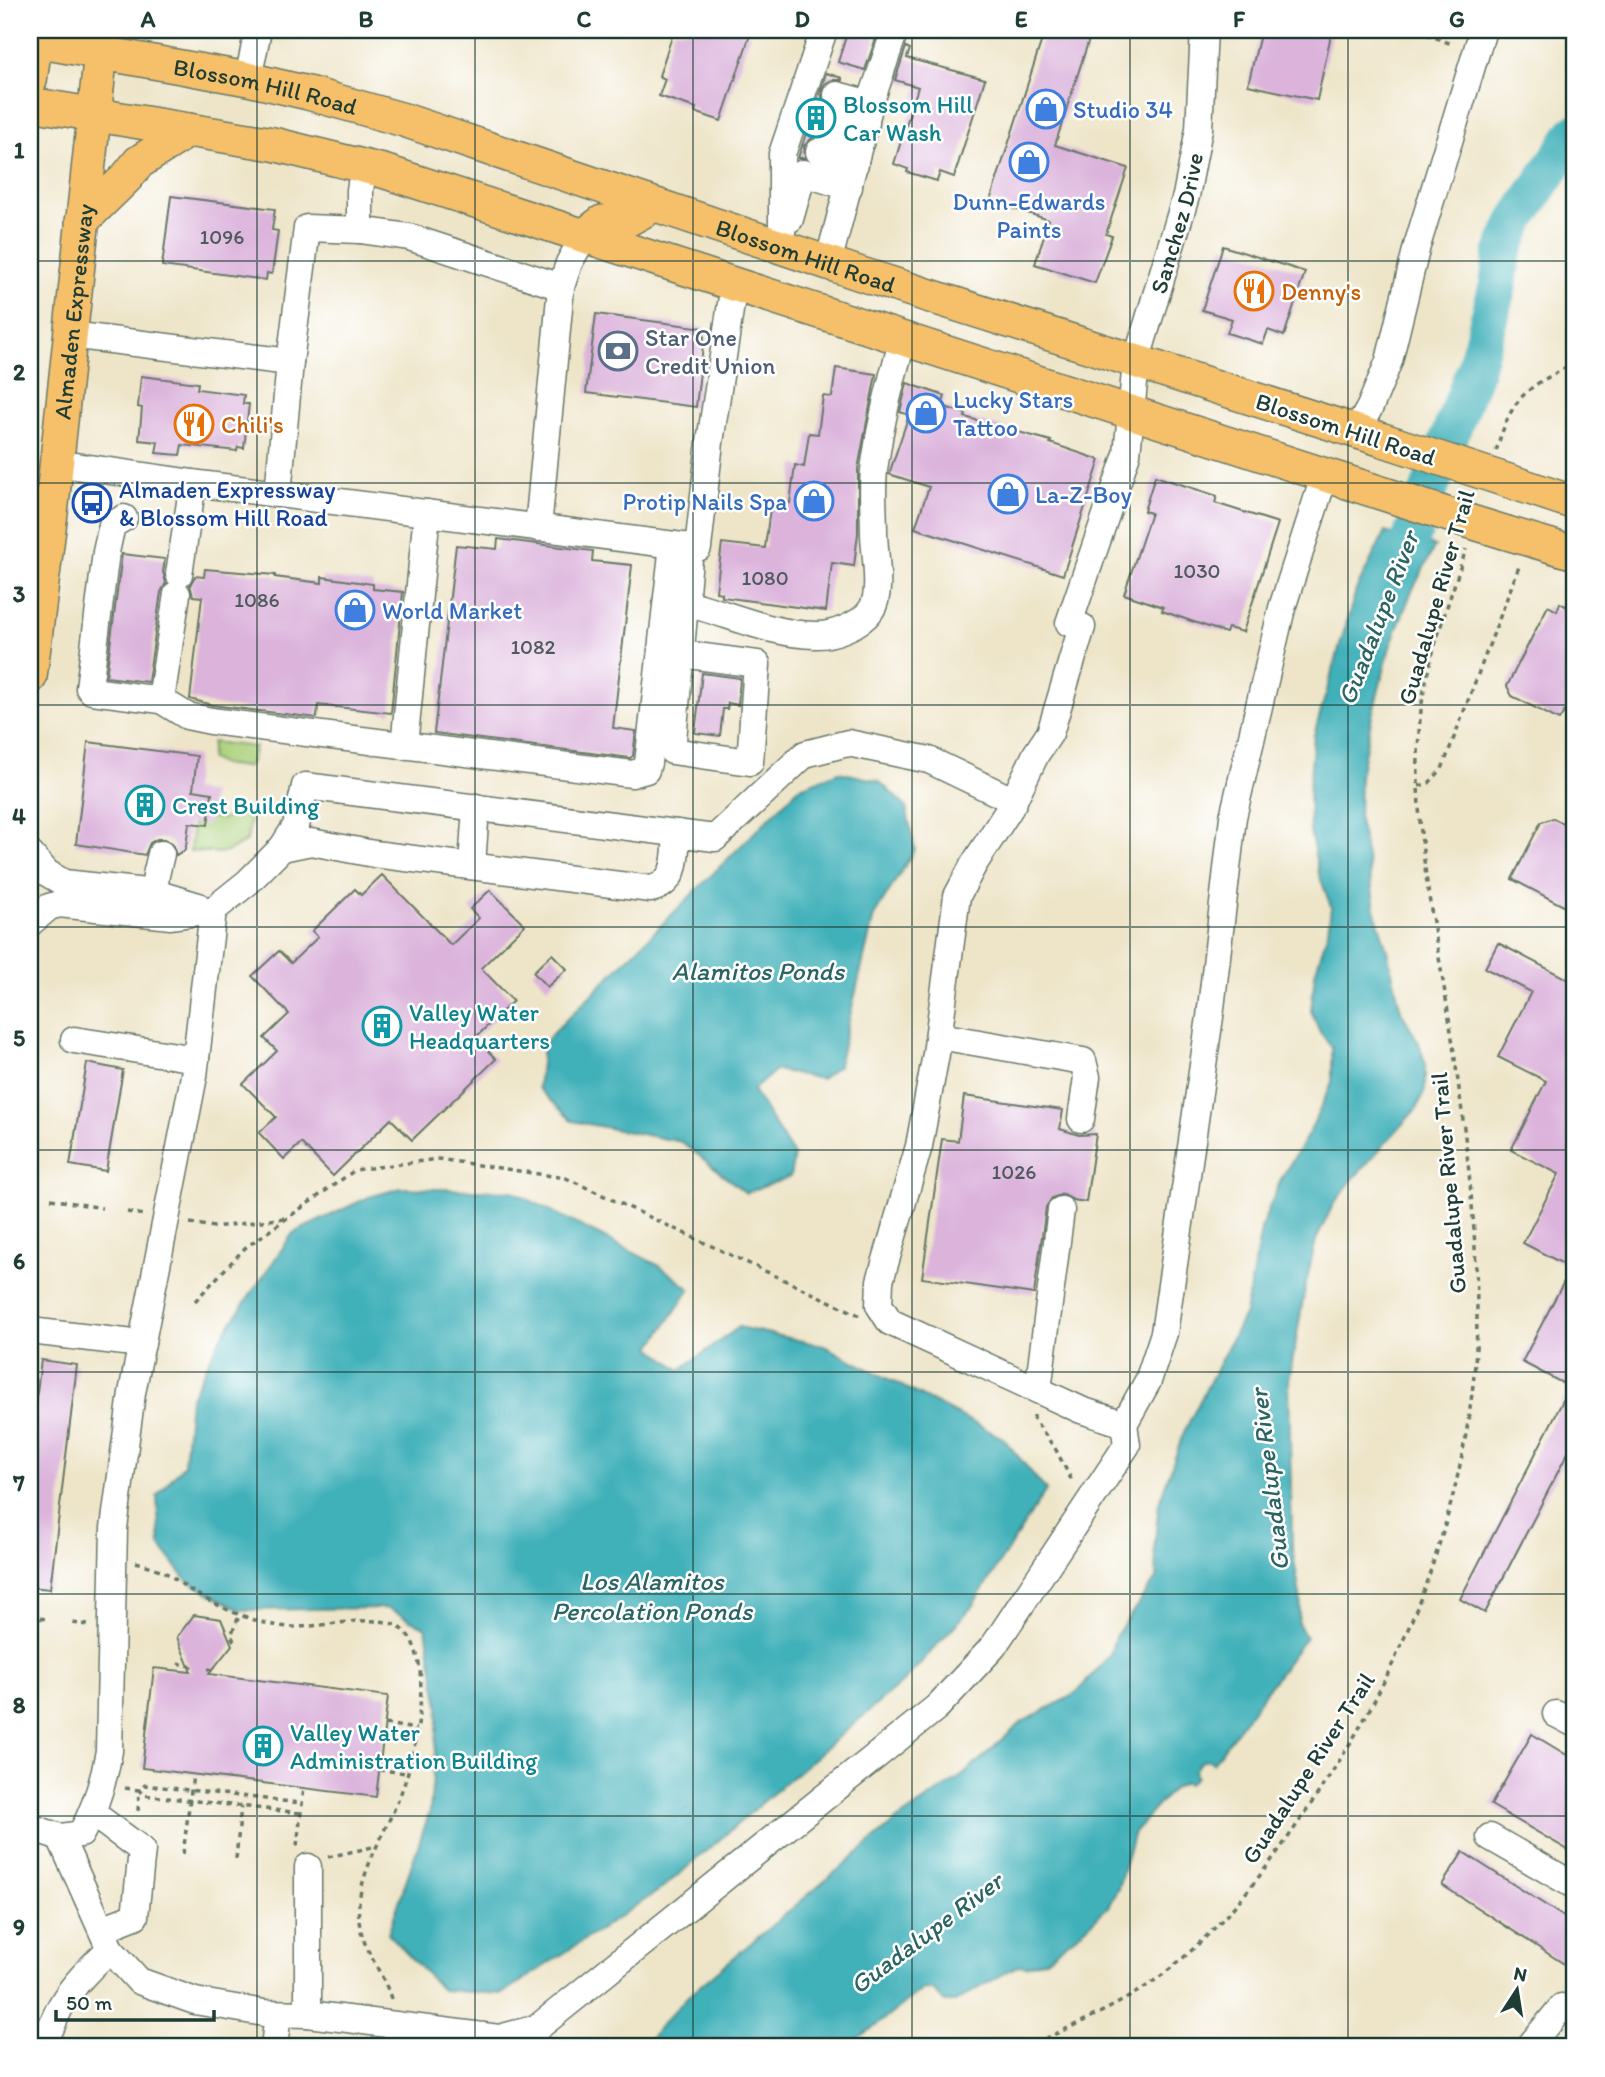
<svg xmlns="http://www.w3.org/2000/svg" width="1605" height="2077" viewBox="0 0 1605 2077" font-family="Itim,sans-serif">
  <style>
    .green { fill: #aad07a; stroke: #648657; stroke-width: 2 }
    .water { fill: #40b0b9; stroke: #307676; stroke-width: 2 }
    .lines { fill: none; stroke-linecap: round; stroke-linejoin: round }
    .river { stroke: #40b0b9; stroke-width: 38 }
    .building { fill: #dbb3db }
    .minor-casing { stroke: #677868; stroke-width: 29 }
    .major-casing { stroke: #677868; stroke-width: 36 }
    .path { stroke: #677868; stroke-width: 3.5; stroke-dasharray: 5 5; stroke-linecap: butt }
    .minor { stroke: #fff; stroke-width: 26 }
    .major { stroke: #f6c06b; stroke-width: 33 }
    .major-bridge-casing { stroke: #677868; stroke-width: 36; stroke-linecap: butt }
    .major-bridge { stroke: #f6c06b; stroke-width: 33 }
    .grid { fill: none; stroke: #1f3d34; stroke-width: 2; stroke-opacity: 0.55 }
    .labels { text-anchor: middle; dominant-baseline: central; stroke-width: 5; stroke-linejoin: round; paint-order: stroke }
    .number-label { font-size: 21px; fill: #4e5a5e }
    .street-label { font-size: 24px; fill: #1f3d34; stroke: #fff }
    .culture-label { font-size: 24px; fill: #0d838f; stroke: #fff; text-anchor: start }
    .shop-label { font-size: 24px; fill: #366cbe; stroke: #fff; text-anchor: start }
    .food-label { font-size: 24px; fill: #c56008; stroke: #fff; text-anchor: start }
    .service-label { font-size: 24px; fill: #4e5e75; stroke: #fff; text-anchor: start }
    .transit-label { font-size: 24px; fill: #164399; stroke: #fff; text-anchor: start }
    .water-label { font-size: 26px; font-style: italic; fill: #2b6563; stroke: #fff }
    .neatline { fill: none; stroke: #1f3d34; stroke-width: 2.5 }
    .grid-label { font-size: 23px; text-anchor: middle; font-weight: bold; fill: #1f3d34 }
  </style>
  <rect width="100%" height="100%" fill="#fff"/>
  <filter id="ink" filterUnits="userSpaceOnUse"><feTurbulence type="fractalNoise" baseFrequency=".0143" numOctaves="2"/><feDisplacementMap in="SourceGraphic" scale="14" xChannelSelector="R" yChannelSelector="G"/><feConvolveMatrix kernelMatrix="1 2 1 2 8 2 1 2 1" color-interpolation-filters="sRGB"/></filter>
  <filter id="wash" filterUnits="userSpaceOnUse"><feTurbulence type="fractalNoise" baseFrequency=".00686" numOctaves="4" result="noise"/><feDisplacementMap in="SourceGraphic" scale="28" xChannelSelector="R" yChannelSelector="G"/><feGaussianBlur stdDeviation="1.57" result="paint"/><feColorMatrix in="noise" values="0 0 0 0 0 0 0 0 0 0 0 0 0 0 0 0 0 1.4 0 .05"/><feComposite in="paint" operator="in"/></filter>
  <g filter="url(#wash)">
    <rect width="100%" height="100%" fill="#eee5c9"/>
    <g class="green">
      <polygon points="212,742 255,747 250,764 246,767 220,764 210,758"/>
      <polygon points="251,812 247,841 225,853 190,851 193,823 209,817 224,819 230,815"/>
    </g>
    <g class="water">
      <polygon points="1385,532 1435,546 1411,593 1390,647 1372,716 1360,776 1359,820 1367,857 1376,915 1387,950 1401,1011 1419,1043 1425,1063 1425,1090 1417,1108 1352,1180 1333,1205 1316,1240 1306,1283 1289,1380 1292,1547 1301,1602 1298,1623 1306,1637 1213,1763 1209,1760 1200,1762 1194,1771 1196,1777 1188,1784 1185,1782 1173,1788 1134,1832 1118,1888 1108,1907 1084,1929 1046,1959 1026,1966 1019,1965 955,2002 945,2002 933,1990 923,1989 877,2025 844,2047 645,2047 653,2034 688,1996 897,1820 963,1775 1022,1722 1075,1694 1110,1656 1115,1637 1157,1577 1154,1550 1159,1503 1184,1432 1245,1313 1262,1225 1282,1177 1309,1133 1332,1083 1332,1048 1320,1032 1311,1011 1315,973 1328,931 1331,907 1319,874 1310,831 1309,788 1314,735 1356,590"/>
      <polygon points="839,772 879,781 906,807 915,849 874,916 838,1066 821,1079 776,1070 753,1090 794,1156 790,1177 746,1193 682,1142 572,1121 538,1088 543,1046 552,1034 800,787"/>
      <polygon points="401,1188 512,1191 660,1266 690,1289 651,1347 680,1370 739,1327 824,1346 1003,1438 1046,1490 971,1608 905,1680 663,1888 502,1994 442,1990 388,1934 430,1811 439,1707 426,1628 388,1608 240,1610 187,1581 160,1545 157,1496 184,1464 190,1399 220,1339 293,1233 369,1197"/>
    </g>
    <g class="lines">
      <polyline class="river" points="1390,587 1410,541 1476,366 1498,285 1502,255 1517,220 1575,133"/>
    </g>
    <g id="blocks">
      <g class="building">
        <polygon points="674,30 745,30 744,33 750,35 721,121 695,112 696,108 659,96 665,79 659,76"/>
        <polygon points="848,30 876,38 865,70 838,62"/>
        <polygon points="1045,30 1092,30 1055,145 1128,168 1106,234 1112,236 1095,283 1035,264 1049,220 990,201"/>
        <polygon points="1261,30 1332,30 1317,100 1248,85"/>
        <polygon points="906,47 910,49 907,58 985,79 954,177 940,172 937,181 907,172 908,169 894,164 918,87 895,80"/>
        <polygon points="826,73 842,78 842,80 832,80 825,84 822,90 822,100 816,108 817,119 811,127 812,138 804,146 805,158 798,158"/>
        <polygon points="171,196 275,209 272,230 278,231 272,274 267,273 266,280 162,266"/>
        <polygon points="1223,246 1305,272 1284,336 1268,330 1263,344 1227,333 1232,319 1202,310"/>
        <polygon points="596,314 705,328 696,407 586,393"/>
        <polygon points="836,368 876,374 858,469 858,533 854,566 832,563 826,611 722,597 722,593 716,592 722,543 765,548 771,500 790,503 795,465 804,467 809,433 818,434 823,396 832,397"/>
        <polygon points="141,376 198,383 197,389 244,395 243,404 249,404 244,448 238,447 237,451 182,445 180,455 156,453 158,442 139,440 142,408 138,407"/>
        <polygon points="907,383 945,396 942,406 966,414 965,417 1051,441 1050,443 1100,460 1063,575 915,528 929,487 889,474 909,415 900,412"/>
        <polygon points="1155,476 1217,496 1215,503 1278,523 1243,632 1228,628 1226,633 1162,611 1163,607 1124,594 1151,513 1144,511"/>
        <polygon points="498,539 593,551 592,561 632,565 613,728 636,731 633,756 630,758 434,733 456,545 497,549"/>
        <polygon points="122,554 165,559 163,572 166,583 161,592 148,682 106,677"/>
        <polygon points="205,569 275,575 275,577 322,583 322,577 373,584 373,589 403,592 391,713 318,705 317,718 212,705 190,699 202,597 193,596 190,585 195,576 204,577"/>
        <polygon points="1560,603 1575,611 1575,706 1570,716 1564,712 1559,720 1512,696 1507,686 1548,606 1557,611"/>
        <polygon points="702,673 740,678 738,705 728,703 727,709 723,709 720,736 695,733"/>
        <polygon points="88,742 197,756 193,790 212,793 208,825 189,823 186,846 184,851 176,855 172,843 164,839 157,839 150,843 145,855 76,844"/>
        <polygon points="1553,818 1575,830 1575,912 1512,879 1541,822"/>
        <polygon points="382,875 451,945 479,918 470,909 490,890 525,925 481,968 513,1001 475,1038 496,1059 412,1140 391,1119 333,1176 301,1143 284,1159 259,1133 276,1117 243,1084 277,1051 264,1038 289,1014 252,976 279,951 291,963 318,937 312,931 355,889 361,895"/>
        <polygon points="1498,943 1575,983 1575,1439 1485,1613 1460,1599 1570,1387 1522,1362 1571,1268 1523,1243 1559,1174 1511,1150 1546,1081 1498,1057 1531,992 1485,968"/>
        <polygon points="552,954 567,969 547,987 533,972"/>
        <polygon points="87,1063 123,1070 106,1171 70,1165"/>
        <polygon points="964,1096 1063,1110 1060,1129 1079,1135 1096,1134 1086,1202 1073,1200 1062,1194 1052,1198 1046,1207 1034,1294 922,1278 942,1139 958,1141"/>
        <polygon points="41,1360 77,1365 50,1589 30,1587 30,1449"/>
        <polygon points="194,1615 221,1619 232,1645 209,1674 388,1696 376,1797 142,1768 154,1668 191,1672 177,1637"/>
        <polygon points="1532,1734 1575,1760 1575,1854 1491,1805"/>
        <polygon points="1463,1852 1575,1924 1575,1971 1442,1885"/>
      </g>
    </g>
  </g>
  <g filter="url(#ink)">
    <use href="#blocks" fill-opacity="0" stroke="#677868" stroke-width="2"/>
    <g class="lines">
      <defs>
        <g id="minor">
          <polyline points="248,79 258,30"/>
          <polyline points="837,95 870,104"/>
          <polyline points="831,113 866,123"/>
          <polyline points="826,131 861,141"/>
          <polyline points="819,152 855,164"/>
          <polyline points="790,219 803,173 849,187"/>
          <polyline points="360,230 360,190 364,166"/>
          <polyline points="782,247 782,154 824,30"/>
          <polyline points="828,263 870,104 895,30"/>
          <polyline points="70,335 290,362"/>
          <polyline points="1356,432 1370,407 1389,361 1417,246 1483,30"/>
          <polyline points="55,463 193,483 698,548 710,442 734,284"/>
          <polyline points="278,494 290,362 307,228 360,230 409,237 561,287"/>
          <polyline points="124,518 112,525 106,552 89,688 92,691 161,700 187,716 211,721 632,774 646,770 648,763 673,545"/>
          <polyline points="538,528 561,287 569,263 584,236"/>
          <polyline points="179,574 193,483"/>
          <path d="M686,603C727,613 773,635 815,635C832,636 861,625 871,610C883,593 874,553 874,532C874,510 871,485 875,463C881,421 891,379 903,339"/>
          <path id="s1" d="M1069,623L1127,454L1136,362L1186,196L1199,129L1204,30"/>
          <polyline points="681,654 757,664 750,762 672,751 690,547"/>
          <polyline points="161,700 177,594"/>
          <polyline points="404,746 427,513"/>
          <path d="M282,848L311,842L374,854L651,889C678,882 675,857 677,833"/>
          <polyline points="30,854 47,873 64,883 155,893 198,906"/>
          <polyline points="472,866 476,807"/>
          <polyline points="152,911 156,875 161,854"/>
          <polyline points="30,923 49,907 59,904 171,916 213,910 248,882 282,848 296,826 305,786 715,838 805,754 848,743 929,760 1014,801"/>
          <polyline points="939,1036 1083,1061 1087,1077 1081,1119"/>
          <polyline points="74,1040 196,1059"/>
          <polyline points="30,1331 142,1344"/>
          <polyline points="1038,1390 1061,1210"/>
          <polyline points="1124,1424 1148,1381 1164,1333 1210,1017 1233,817 1282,608 1325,474"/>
          <polyline points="1556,1714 1575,1724"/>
          <polyline points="92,1813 142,1850 135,1916 102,1929"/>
          <path d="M30,1827L60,1837L81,1834C96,1807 104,1781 109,1751L114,1528L132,1393L194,1076L213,910"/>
          <polyline points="60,1837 110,1949 139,1981 195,2001 264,2013 308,2014 308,1867"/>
          <polyline points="1490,1837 1575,1886"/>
          <polyline points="308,2014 499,2038 537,2028 937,1707 993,1647 1127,1445 1124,1424 1081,1410 890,1322 879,1305 880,1281 919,1146 936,1054 957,896 974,864 1010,808 1036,754 1050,733 1082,627"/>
          <path d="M37,2047C51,2036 53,2018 62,2004C74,1983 92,1966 110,1949"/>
          <polyline points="274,2047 278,2014"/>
          <polyline points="1529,2047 1562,2007"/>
        </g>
        <g id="major">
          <path id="s2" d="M30,40L248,79L308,93L404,120L861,274L1377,438"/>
          <polyline points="30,81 37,30"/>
          <polyline points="30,104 273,144 383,171 1468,521"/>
          <polyline points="82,221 126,178 139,162 189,130"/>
          <polyline points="584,236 602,222 627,220 654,205"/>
          <polyline points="1524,486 1575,503"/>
          <polyline points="1507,533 1575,553"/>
          <path id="s3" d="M30,677L52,505L103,33"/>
        </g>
      </defs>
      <use href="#minor" class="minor-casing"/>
      <use href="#major" class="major-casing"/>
      <g class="path">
        <polyline points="1417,30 1454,45"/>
        <polyline points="1569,366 1568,392 1575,433"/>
        <path d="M1496,451C1506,419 1513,398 1543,380C1554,374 1566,369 1575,359"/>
        <polyline points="1419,786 1429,783 1442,769 1520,564"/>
        <polyline points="51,1199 102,1208"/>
        <polyline points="127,1212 144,1215"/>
        <polyline points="190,1223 214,1227 286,1218"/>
        <polyline points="195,1301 245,1248 355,1170 438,1159 566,1178 859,1315"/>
        <polyline points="1034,1415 1034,1419 1056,1450 1071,1479 1072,1484"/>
        <path d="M136,1562C146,1565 157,1568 166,1573C175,1578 183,1586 192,1591C218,1607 260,1626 291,1627C319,1628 372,1614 396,1625C439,1647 416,1754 402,1790C389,1827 363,1863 359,1903C355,1946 382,1965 392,2002"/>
        <polyline points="30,1617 47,1619"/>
        <polyline points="73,1623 88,1625"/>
        <polyline points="234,1641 231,1635 240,1614"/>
        <polyline points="178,1663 196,1668"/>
        <polyline points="208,1669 213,1670"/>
        <polyline points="385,1724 416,1729"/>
        <polyline points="379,1770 407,1773"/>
        <polyline points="125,1788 139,1790 138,1812"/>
        <polyline points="300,1813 143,1795 139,1790 145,1785 300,1803"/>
        <polyline points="297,1846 304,1788"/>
        <polyline points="183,1854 193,1775"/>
        <polyline points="328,1857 377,1846"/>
        <polyline points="236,1859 241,1806"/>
        <path d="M1027,2047C1070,2027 1115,2008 1154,1981C1229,1927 1284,1846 1334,1769C1418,1641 1476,1470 1477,1316C1477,1223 1465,1130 1452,1038C1437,933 1410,828 1420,720C1425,662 1449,604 1466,549"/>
      </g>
      <use href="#minor" class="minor"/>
      <use href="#major" class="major"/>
      <defs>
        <g id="major-bridge">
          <polyline points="1377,438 1524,486"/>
          <polyline points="1468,521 1507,533"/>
        </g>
      </defs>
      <use href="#major-bridge" class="major-bridge-casing"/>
      <use href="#major-bridge" class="major-bridge"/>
    </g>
  </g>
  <path class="grid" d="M257,30V2047M475,30V2047M693,30V2047M912,30V2047M1130,30V2047M1348,30V2047M30,261H1575M30,483H1575M30,705H1575M30,927H1575M30,1150H1575M30,1372H1575M30,1594H1575M30,1816H1575"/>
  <defs>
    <symbol id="shop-ring" viewBox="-11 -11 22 22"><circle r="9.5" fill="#fff" stroke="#3f7fe0" stroke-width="1.5"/><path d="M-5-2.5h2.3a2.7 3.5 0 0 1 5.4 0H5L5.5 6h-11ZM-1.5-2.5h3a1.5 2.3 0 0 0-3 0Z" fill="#3f7fe0"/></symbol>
    <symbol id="building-ring" viewBox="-11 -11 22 22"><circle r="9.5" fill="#fff" stroke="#0f9aa8" stroke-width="1.5"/><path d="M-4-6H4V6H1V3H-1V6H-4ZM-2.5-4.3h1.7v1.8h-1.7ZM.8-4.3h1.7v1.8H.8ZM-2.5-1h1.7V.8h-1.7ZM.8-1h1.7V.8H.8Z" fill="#0f9aa8"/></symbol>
    <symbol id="restaurant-ring" viewBox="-11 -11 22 22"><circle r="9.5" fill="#fff" stroke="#e8710a" stroke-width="1.5"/><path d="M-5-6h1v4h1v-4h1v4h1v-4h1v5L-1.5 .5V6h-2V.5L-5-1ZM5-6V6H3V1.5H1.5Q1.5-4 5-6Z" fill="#e8710a"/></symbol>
    <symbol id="bank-ring" viewBox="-11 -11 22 22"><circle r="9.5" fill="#fff" stroke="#5c6f8a" stroke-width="1.5"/><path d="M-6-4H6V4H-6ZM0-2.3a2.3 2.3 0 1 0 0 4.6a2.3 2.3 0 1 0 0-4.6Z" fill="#5c6f8a"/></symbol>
    <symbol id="bus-ring" viewBox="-11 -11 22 22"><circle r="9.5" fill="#fff" stroke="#1a4fb4" stroke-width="1.5"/><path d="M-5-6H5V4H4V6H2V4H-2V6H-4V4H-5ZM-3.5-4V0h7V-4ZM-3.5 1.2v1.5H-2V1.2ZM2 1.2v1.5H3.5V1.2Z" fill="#1a4fb4"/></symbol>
  </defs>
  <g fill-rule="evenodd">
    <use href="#shop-ring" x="1024" y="87" width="44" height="44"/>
    <use href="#building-ring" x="794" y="96" width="44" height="44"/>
    <use href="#shop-ring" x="1007" y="140" width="44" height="44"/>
    <use href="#restaurant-ring" x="1232" y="269" width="44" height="44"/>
    <use href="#bank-ring" x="596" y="329" width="44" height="44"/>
    <use href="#shop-ring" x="904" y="391" width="44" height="44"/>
    <use href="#restaurant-ring" x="172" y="402" width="44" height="44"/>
    <use href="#shop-ring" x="986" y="472" width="44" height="44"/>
    <use href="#shop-ring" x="792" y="479" width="44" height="44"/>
    <use href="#bus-ring" x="70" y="481" width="44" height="44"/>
    <use href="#shop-ring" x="333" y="588" width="44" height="44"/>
    <use href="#building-ring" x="123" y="783" width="44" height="44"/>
    <use href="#building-ring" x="360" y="1004" width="44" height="44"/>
    <use href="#building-ring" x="241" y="1724" width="44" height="44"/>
  </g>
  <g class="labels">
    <g class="number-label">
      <text x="222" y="236">1096</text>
      <text x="1197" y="570">1030</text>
      <text x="765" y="577">1080</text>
      <text x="257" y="599">1086</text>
      <text x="533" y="646">1082</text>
      <text x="1014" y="1171">1026</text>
    </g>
    <g class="street-label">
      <text stroke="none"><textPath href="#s2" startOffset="240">Blossom Hill Road</textPath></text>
      <text stroke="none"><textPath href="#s1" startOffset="416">Sanchez Drive</textPath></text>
      <text stroke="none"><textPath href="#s2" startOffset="807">Blossom Hill Road</textPath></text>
      <text stroke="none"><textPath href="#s3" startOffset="368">Almaden Expressway</textPath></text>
      <text transform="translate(1346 429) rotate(18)">Blossom Hill Road</text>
      <text transform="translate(1436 597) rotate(-74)">Guadalupe River Trail</text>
      <text transform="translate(1448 1183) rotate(-95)">Guadalupe River Trail</text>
      <text transform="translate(1308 1768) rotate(-57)">Guadalupe River Trail</text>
    </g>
    <g class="culture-label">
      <text x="843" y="104">Blossom Hill<tspan x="843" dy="28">Car Wash</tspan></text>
      <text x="172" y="805">Crest Building</text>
      <text x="409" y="1012">Valley Water<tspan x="409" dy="28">Headquarters</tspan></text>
      <text x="290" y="1732">Valley Water<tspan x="290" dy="28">Administration Building</tspan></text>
    </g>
    <g class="shop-label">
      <text x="1073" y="109">Studio 34</text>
      <text x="1029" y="201" text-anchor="middle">Dunn-Edwards<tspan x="1029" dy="28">Paints</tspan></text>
      <text x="953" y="399">Lucky Stars<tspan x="953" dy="28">Tattoo</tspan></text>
      <text x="1035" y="494">La-Z-Boy</text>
      <text x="787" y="501" text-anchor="end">Protip Nails Spa</text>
      <text x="382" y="610">World Market</text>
    </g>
    <g class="food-label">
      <text x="1281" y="291">Denny's</text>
      <text x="221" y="424">Chili's</text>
    </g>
    <g class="service-label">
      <text x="645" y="337">Star One<tspan x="645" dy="28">Credit Union</tspan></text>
    </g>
    <g class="transit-label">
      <text x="119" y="489">Almaden Expressway<tspan x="119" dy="28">&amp; Blossom Hill Road</tspan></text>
    </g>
    <g class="water-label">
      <text transform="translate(1378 618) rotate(-69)">Guadalupe River</text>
      <text x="758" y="971">Alamitos Ponds</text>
      <text transform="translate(1269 1480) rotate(-97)">Guadalupe River</text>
      <text x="652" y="1581">Los Alamitos<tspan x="652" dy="30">Percolation Ponds</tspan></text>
      <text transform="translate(926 1933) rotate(-37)">Guadalupe River</text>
    </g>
  </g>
  <rect width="1605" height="2077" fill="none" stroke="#fff" stroke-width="77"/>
  <g transform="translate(1517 1990) rotate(12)" stroke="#ffffff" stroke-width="5" paint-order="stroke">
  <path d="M0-5L12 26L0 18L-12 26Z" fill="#1f3d34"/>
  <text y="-10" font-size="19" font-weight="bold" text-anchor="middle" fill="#1f3d34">N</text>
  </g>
  <path d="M56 2010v10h158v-10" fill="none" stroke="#1f3d34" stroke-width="3.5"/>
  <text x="66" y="2010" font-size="21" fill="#1f3d34" stroke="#ffffff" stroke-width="5" paint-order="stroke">50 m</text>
  <rect x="38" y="38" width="1528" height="2000" class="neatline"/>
  <g class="grid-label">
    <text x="148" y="27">A</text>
    <text x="366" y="27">B</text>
    <text x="584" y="27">C</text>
    <text x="802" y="27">D</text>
    <text x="1021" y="27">E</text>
    <text x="1239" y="27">F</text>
    <text x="1457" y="27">G</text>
    <text x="19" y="158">1</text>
    <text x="19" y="380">2</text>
    <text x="19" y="602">3</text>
    <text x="19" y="824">4</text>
    <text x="19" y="1046">5</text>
    <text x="19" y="1269">6</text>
    <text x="19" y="1491">7</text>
    <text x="19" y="1713">8</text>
    <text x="19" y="1935">9</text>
  </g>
</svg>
